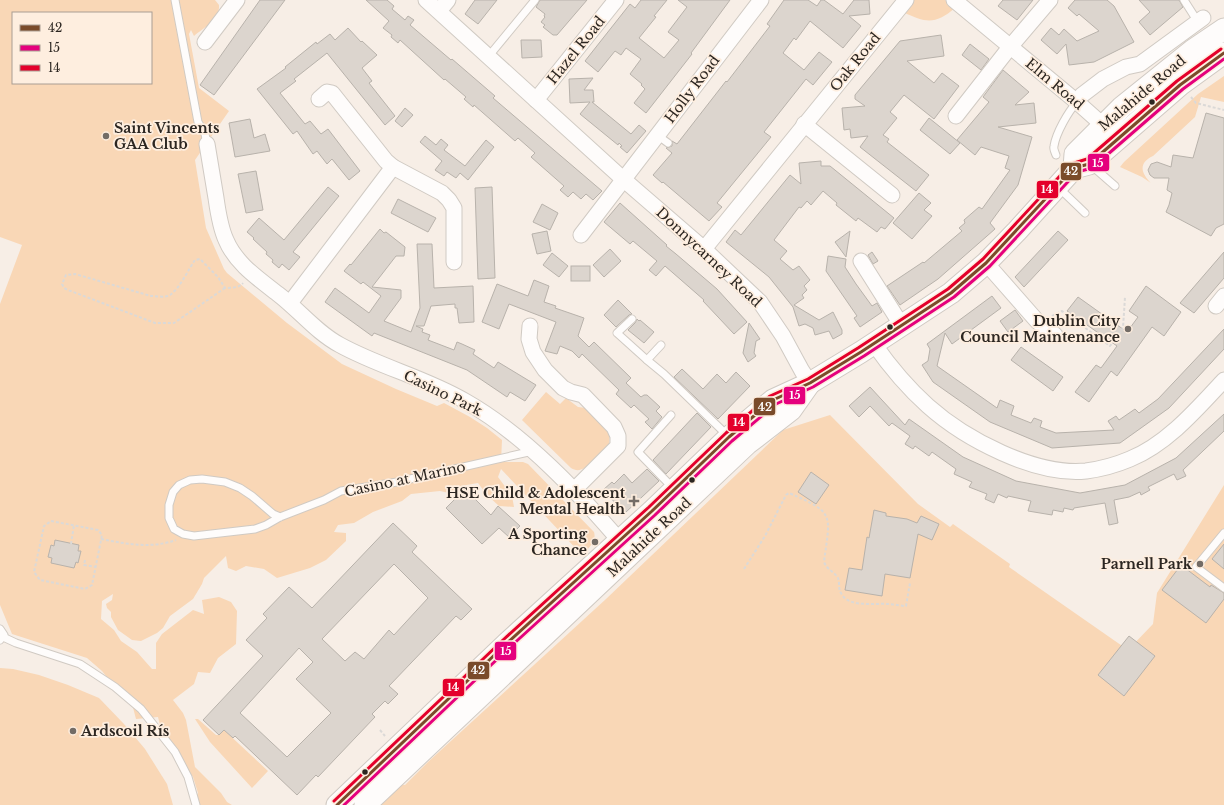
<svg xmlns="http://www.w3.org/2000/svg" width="1224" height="805" viewBox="0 0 1224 805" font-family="'Libre Baskerville',serif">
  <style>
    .green { fill: #f9d7b6; fill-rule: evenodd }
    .building { fill: #dcd5ce; stroke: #b8b2ab; fill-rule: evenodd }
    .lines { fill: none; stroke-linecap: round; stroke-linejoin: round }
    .lane-casing { stroke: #d0cac3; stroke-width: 9 }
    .street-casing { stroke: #d0cac3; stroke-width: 17 }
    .secondary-casing { stroke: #d0cac3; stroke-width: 23 }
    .path { stroke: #dbd9d7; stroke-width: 2; stroke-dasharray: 3 2; stroke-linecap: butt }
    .lane { stroke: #fefcfb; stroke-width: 7 }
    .street { stroke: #fefcfb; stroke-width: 15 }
    .secondary { stroke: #fefcfb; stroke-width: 21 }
    .bus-1-casing { stroke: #feeedf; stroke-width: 6 }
    .bus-2-casing { stroke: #feeedf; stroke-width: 6 }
    .bus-3-casing { stroke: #feeedf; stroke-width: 6 }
    .bus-1 { stroke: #7a4b2a; stroke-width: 3 }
    .bus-2 { stroke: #e5007d; stroke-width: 3 }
    .bus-3 { stroke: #e4002b; stroke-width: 3 }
    .bus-dot { fill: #2c2621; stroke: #feeedf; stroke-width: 1.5 }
    .poi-dot { fill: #736c66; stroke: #feeedf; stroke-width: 1.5 }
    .labels { text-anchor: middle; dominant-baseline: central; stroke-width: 3.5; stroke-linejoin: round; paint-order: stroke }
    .street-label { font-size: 14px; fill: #2c2621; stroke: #feeedf }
    .poi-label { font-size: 14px; font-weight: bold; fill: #2c2621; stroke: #feeedf; text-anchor: end }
    .line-badge { stroke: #feeedf; stroke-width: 1.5 }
    .badge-label { font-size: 11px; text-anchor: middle; font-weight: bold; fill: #fff }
  </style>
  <rect width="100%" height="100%" fill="#f7eee6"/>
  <g class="green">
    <path d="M0,0H215L219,5V8C217,22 203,28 194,36L191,30L189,34L199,88L229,111L195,160L206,228L224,269L227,273L287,323L342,364L396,389L437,406L444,403L470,417L487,428L502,440L501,462H523L528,464L594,532C597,542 588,548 582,555L501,469L498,477L512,496L514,507L499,506L487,495L478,483L461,486L449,493L440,491L411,494L402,501L373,512L354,523L338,525L334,532L346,533V541L326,560L310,568L277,578L264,569L246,566L236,571L228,568L226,556L204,578L202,584L193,599L170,616L163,628L157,633L141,641L132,640L118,630L111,617V612L107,608L106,604L112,600L113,594L102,601L101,619L114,630L121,641L137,652L152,669H156V643L162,634L193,610L204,614L202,600L219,597L231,602L237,611L236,644L218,658L210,673L198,672L194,684L173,700L183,713L186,720L195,767L221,793L227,802L232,805H196L195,798L198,793L193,777L180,760L165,746L158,717L136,719L131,700L115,687L102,671L87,658L12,634L0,605V304L22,245L0,237ZM13,13H151V83H13Z"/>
    <path d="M914,0H945L955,8C935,25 926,23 903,12Z"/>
    <path d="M1224,76V102L1201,97L1195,117L1153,156C1138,163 1141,173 1151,183L1142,177L1120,167L1124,162L1198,94Z"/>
    <path d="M546,392L560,404L566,398L578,407L586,408L610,433L609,445L588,469L586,467C580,471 576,471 571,468L522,420Z"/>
    <polygon points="830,415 918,504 950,527 953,524 1010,564 1009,567 1128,650 1153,624 1157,593 1224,485 1224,805 376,805 399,784 405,785 428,762 606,599 783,430"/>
    <polygon points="0,668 13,669 39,675 68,685 99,698 124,724 145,749 167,784 173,805 0,805"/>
    <polygon points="195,719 198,719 216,735 219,735 224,730 268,771 252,788 210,742"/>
  </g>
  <g class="building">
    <polygon points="260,0 285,0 214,95 200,85"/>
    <polygon points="366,0 387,0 394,6 392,9 405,20 408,16 414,20 410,25 451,60 452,59 495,96 493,98 602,191 593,200 586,194 581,199 573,192 568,197 560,190 564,186 531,157 535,153 518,138 515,141 474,105 473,107 464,99 466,97 445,79 444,80 400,40 398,43 391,37 392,35 383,28 389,21"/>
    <polygon points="475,0 497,0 478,24 465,14"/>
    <polygon points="540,0 587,0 557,35 553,35 543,27 545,25 541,22 545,17 544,16 545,14 536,7"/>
    <polygon points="641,0 667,0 654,16 656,17 639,38 664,58 679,40 668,32 687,7 678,0 730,0 691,53 692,54 646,113 634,103 645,89 641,85 642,84 630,74 641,59 626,48 621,55 615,51 598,72 585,61 630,4 635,8"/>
    <polygon points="784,0 808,0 817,6 821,0 824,0 843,14 854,0 869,0 870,14 849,16 861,26 843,48 810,21 796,40 794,38 783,53 804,70 819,52 832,62 813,85 806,79 764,132 771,137 717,203 722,207 709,221 663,182 662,183 653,175 672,153 666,148 672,146 672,141 677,144 726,81 727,82 770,26 767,24"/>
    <polygon points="1003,0 1033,0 1017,20 998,6"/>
    <polygon points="1075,0 1107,0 1114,6 1134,42 1094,62 1069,65 1066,44 1057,54 1041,40 1051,28 1059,35 1064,29 1077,41 1099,31 1079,14 1077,16 1068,8"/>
    <polygon points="1139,0 1179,0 1183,7 1150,35 1139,22 1150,12"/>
    <polygon points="348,28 361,42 362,41 377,55 362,68 372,81 369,83 395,116 385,125 327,53 294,79 296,81 280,93 305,124 310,121 321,134 328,129 360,171 349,180 332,159 327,164 317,151 313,154 297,131 293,134 257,89 286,68 285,67 316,42 317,44 330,34 335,40"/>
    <polygon points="941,35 944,56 907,61 934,83 942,73 959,86 934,119 904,95 890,112 897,118 883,135 889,139 887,142 929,175 916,191 860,147 868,136 851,138 850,129 844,130 842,108 865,106 855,99 855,95 900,41"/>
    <polygon points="521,40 541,40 542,57 522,58"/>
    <polygon points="970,44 989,59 981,70 962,55"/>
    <polygon points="1003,70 1029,92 1015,105 1034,103 1036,123 998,127 1032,137 1018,185 990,223 995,229 938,279 900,305 887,286 923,262 924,263 962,231 959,228 965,223 964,220 979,207 982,209 1010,170 1005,168 1009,156 981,147 975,155 957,140 989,102 983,97"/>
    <polygon points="593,78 584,90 593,90 594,102 592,102 631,134 639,125 646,131 627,153 620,147 622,146 619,143 618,145 580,114 590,102 570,103 569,79"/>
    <polygon points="405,108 413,115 402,127 395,121"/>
    <polygon points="1206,113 1224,118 1224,224 1216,228 1211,236 1166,212 1169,205 1172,193 1167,190 1169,178 1154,178 1150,175 1148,170 1151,164 1157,162 1171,167 1173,155 1193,158"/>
    <polygon points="929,118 960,143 950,154 920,130"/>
    <polygon points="250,119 254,138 265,134 270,151 235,157 229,123"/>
    <polygon points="425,136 436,145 441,139 448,145 444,150 465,166 486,140 494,147 468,180 460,173 456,178 447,172 444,176 435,170 442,161 420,142"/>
    <polygon points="821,161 821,166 830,166 894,218 885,229 881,227 877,232 858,218 856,221 836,205 837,203 823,191 811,205 807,201 801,208 799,207 774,240 787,251 780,259 793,270 799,266 810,280 804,286 807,290 802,295 804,298 794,305 819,320 833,312 842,330 842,334 833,339 829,331 815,335 813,328 805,324 799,326 793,307 769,277 726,242 735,230 741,235 790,175 801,184 799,163"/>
    <polygon points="256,171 263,210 246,213 238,174"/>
    <polygon points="328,187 339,196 293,252 300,257 289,270 282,264 279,268 272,262 273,260 266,254 267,252 253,239 254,238 247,232 259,218 284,240"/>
    <polygon points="492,187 495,278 478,279 475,188"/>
    <polygon points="919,193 931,203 924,210 932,216 912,239 893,223"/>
    <polygon points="398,199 436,218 428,232 391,213"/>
    <polygon points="620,203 667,245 666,246 676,254 717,289 747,322 734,334 703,301 704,300 665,266 656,276 649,270 657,261 633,241 630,244 604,222"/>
    <polygon points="542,204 558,213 550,230 533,222"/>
    <polygon points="380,229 384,233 386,232 405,247 404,256 396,256 372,287 401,290 401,298 384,321 411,332 420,308 417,244 432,244 434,288 473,286 474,322 459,323 457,308 455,308 455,304 431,306 424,326 416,326 423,329 422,332 430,335 428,340 454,350 457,342 462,344 475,350 473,354 494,368 498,362 536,385 525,401 510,392 507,397 467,370 374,333 372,336 325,302 335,288 369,313 381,296 363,282 361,284 344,271 350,264 351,265"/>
    <polygon points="547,231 551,251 537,254 532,234"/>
    <polygon points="850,231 846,257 835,242"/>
    <polygon points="1058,231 1068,240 1024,287 1015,277"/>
    <polygon points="610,249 621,261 604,277 593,265"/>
    <polygon points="872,252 878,261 873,264 868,255"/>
    <polygon points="1224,252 1224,278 1194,313 1180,303"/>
    <polygon points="552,253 568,266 559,277 543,265"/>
    <polygon points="828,256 846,259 845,267 856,284 872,306 877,303 882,312 860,327 854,318 857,316 826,271"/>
    <rect x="571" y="266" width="19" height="15"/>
    <polygon points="534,280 549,286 544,302 556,306 555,308 584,318 578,336 589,347 594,342 631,378 626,383 641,397 644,395 647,395 660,407 656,411 662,417 652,429 645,422 649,419 634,405 631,408 616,394 619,390 582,354 579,358 572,351 560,346 557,354 545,351 556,322 509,304 499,329 482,322 497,284 528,296"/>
    <polygon points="1146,286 1181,312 1164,336 1152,327 1117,376 1111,371 1089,402 1075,392 1096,365 1101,368 1117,346 1067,311 1078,297 1127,332 1138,317 1129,311"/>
    <polygon points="992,296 1001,308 952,344 945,333 937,366 997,408 1000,400 1014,406 1011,415 1031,423 1034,418 1042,421 1040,427 1056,433 1114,430 1108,421 1116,416 1119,420 1135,409 1139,413 1158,399 1224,329 1224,349 1169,408 1120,443 1052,448 990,422 933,382 922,365 928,361 930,349 927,344"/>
    <polygon points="618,300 632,314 629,315 616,327 604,315"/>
    <polygon points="1015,310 1023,321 1008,332 1000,321"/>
    <polygon points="637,319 639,321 640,320 654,332 644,343 628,330 635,323"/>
    <polygon points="749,323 760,339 756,341 754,353 756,356 748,362 743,353"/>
    <polygon points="1021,347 1063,377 1053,391 1011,360"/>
    <polygon points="682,369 703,389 717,374 726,383 736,372 750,386 718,419 674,377"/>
    <polygon points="870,387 905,425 909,419 963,457 1016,481 1080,493 1125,485 1176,458 1224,414 1224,431 1183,470 1186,476 1177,480 1174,474 1148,487 1150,490 1141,495 1140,492 1129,497 1114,500 1118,523 1109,525 1105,503 1074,508 1073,510 1064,508 1063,512 1053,510 1052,515 1028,511 1031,501 1008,496 1007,498 998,494 994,503 985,499 987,494 969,487 972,482 954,474 956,469 932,452 929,456 915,446 913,449 905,444 910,436 892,423 889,426 870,406 859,417 849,406"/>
    <polygon points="697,413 711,427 666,474 653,460"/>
    <polygon points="647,469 659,481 625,513 603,490 612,482 614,484 624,474 632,483"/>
    <polygon points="811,472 829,485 816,504 798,492"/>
    <polygon points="465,489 491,515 498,506 520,526 509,537 499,528 482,544 446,508"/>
    <polygon points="874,510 886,513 886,516 907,519 917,523 921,516 939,524 932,540 918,534 910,578 885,574 882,596 845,590 849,568 862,570 867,537 869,538"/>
    <path d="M393,523L417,546L412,552L472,609L461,620L456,616L389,686L398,694L388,704L385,701L372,714L375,717L318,777L316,775L297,795L235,736L233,738L224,730L219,735L203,720L263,656L246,640L267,618L263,614L289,587L312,608ZM394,564L428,598L394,635L389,630L364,659L355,652L345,661L322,639ZM299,648L313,662L296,679L331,713L287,757L240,713Z"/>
    <polygon points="55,540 79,545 78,551 81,551 78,563 76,562 74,568 51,563 52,558 48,557 51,545 54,546"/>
    <polygon points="1224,544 1224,569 1212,559"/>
    <polygon points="1181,565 1210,587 1211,585 1224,593 1224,599 1206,623 1162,590"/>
    <polygon points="1129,636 1155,656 1124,696 1098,675"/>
  </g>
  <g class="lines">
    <defs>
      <g id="lane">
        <polyline points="175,0 198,122 205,134 207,144"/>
        <polyline points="1184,0 1198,22"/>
        <polyline points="488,57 535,0"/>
        <polyline points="657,135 668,143"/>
        <path d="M1056,155C1055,152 1053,149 1054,146C1056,133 1068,112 1077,102"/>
        <polyline points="1091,165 1115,186"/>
        <polyline points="1059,188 1085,213"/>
        <polyline points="632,319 617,333 647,360"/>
        <polyline points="661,345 647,360 664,374 728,436"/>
        <polyline points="671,415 638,452 673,488"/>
        <polyline points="280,517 273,514 252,496 240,488 225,482 202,479 190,480 179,485 173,492 169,505 169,518 174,529 183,534 194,536 255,529 266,525 280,517 324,500 341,491 397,482 533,451"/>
        <polyline points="1224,533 1196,567 1224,588"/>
        <polyline points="0,629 4,635 0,640"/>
        <polyline points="3,637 16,643 80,664 115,687 141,709 175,752 188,777 196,805"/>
      </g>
      <g id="street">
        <polyline points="426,0 623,179 704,249 760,302 783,336 802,371 810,383"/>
        <polyline points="954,0 1077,102 1095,118 1110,133"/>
        <polyline points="439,11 448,0"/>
        <polyline points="205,42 237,0"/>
        <polyline points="536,100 616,0"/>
        <polyline points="1077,102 1082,95 1103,79 1126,67 1140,64 1203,18"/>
        <polyline points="956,116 1010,47 1050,0"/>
        <polyline points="804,124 892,195"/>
        <path d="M207,144C210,162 213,180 216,198C218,212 220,227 226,240C236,264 259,279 278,294C299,310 317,333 340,345C380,367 426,378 465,401C525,435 581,495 625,547"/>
        <polyline points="393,167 442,193 449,200 454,208 454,262"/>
        <polyline points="581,235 761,0"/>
        <polyline points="704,249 906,0"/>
        <polyline points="861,261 902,326"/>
        <polyline points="986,263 1037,321 1055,335"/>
        <polyline points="290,303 393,167 386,161 332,93 327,92 319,99"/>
        <polyline points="1216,306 1224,296"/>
        <polyline points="530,326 529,339 533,352 545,370 563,388 571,392 583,395 614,427 618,436 618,446 574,490"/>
        <path d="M874,344C888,364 909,389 928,406C965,439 1035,476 1086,471C1101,469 1116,465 1130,459C1167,444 1197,409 1224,380"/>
      </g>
      <g id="secondary">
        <polyline points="1074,168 1075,154 1122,107 1193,50 1224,29"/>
        <polyline points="337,805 506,644 652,511 729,437 773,400 810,383 861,352 951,293 986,263 1017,231 1074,168 1089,164 1180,85 1224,53"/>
        <polyline points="365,805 747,444 791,410 810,383"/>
      </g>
    </defs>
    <use href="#lane" class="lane-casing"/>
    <use href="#street" class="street-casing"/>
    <use href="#secondary" class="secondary-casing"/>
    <g class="path">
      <polyline points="1191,97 1196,103 1224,110"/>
      <path d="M225,288L174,323H155L68,290L64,288L62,284L66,275L75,274L151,296C157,296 165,298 170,295C180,288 188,270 195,260L200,259L218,277L225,288C231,288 239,288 243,283"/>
      <polyline points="1052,316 1062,311 1110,346 1123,328 1125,297"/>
      <polygon points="51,521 98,530 102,535 92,585 85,589 40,580 34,572 44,526"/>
      <path d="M101,539C127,544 150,549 176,540"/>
      <polyline points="71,544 74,525"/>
      <polyline points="85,560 84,565 96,567"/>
      <path d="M744,569L765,536L786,495L789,493C836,513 830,514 824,562C827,570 835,572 838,578C840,583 838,589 841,593C848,608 875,603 888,604C894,604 900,606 906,606L910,583"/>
      <polyline points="380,730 385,736"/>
    </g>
    <use href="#lane" class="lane"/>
    <use href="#street" class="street"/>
    <use href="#secondary" class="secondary"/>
    <defs>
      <polyline id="bus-1" points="337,805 506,644 652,511 729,437 773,400 810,383 861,352 951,293 986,263 1074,168 1089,164 1180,85 1224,53"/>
      <polyline id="bus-2" points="344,805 509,648 655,515 732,441 776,404 813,387 864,356 954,297 990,266 1077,172 1092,168 1183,89 1224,59"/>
      <polyline id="bus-3" points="334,801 503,640 649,507 726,433 770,396 808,379 858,348 948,289 983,259 1071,164 1087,159 1177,81 1221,49"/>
    </defs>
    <use href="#bus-1" class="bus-1-casing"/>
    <use href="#bus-2" class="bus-2-casing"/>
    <use href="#bus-3" class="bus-3-casing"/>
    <use href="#bus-1" class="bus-1"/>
    <use href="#bus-2" class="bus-2"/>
    <use href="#bus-3" class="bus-3"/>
  </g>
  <g class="bus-dot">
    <circle cx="1152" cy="102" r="3.5"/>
    <circle cx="890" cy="327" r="3.5"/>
    <circle cx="692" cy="480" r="3.5"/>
    <circle cx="365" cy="772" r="3.5"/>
  </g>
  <g class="poi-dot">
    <circle cx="106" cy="136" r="4"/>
    <circle cx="1128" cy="329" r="4"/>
    <path d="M632 495h4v4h4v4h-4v4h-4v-4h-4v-4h4z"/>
    <circle cx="595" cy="542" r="4"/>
    <circle cx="1200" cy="564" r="4"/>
    <circle cx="73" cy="731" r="4"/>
  </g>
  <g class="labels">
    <g class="street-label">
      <text transform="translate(576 50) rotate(-51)">Hazel Road</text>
      <text transform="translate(855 62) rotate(-51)">Oak Road</text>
      <text transform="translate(1055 84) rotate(40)">Elm Road</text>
      <text transform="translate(692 89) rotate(-53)">Holly Road</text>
      <text transform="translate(1142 93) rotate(-40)">Malahide Road</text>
      <text transform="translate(709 257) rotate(43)">Donnycarney Road</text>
      <text transform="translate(443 393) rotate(26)">Casino Park</text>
      <text transform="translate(405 479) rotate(-12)">Casino at Marino</text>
      <text transform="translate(649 537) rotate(-43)">Malahide Road</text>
    </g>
    <g class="poi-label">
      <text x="114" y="128" text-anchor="start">Saint Vincents<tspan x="114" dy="16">GAA Club</tspan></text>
      <text x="1120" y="321">Dublin City<tspan x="1120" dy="16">Council Maintenance</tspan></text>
      <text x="625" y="493">HSE Child &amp; Adolescent<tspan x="625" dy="16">Mental Health</tspan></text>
      <text x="587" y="534">A Sporting<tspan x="587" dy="16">Chance</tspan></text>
      <text x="1192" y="564">Parnell Park</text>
      <text x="81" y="731" text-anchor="start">Ardscoil Rís</text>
    </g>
  </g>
  <g class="line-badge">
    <rect x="1087" y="153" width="23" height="19" rx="4" fill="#e5007d"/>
    <rect x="1060" y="162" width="22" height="19" rx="4" fill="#7a4b2a"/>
    <rect x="1036" y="180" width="23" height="19" rx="4" fill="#e4002b"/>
    <rect x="783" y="386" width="23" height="19" rx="4" fill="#e5007d"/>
    <rect x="753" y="397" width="23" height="19" rx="4" fill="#7a4b2a"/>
    <rect x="727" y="413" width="23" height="19" rx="4" fill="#e4002b"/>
    <rect x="494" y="641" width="23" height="20" rx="4" fill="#e5007d"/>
    <rect x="467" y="661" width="23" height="19" rx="4" fill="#7a4b2a"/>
    <rect x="442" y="678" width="23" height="19" rx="4" fill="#e4002b"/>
  </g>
  <g class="badge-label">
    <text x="1098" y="167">15</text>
    <text x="1071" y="175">42</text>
    <text x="1047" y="193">14</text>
    <text x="795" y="399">15</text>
    <text x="765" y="411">42</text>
    <text x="739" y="426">14</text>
    <text x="506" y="655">15</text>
    <text x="478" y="674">42</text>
    <text x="453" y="691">14</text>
  </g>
  <rect x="12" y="12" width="140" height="72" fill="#feeedf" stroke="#aa9e93"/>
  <rect x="20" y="25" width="20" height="6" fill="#7a4b2a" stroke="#aa9e93"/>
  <text x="48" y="32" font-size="12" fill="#2c2621">42</text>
  <rect x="20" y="45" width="20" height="6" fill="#e5007d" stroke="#aa9e93"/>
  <text x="48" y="52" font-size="12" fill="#2c2621">15</text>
  <rect x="20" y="65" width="20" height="6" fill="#e4002b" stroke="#aa9e93"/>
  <text x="48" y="72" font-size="12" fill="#2c2621">14</text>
</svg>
